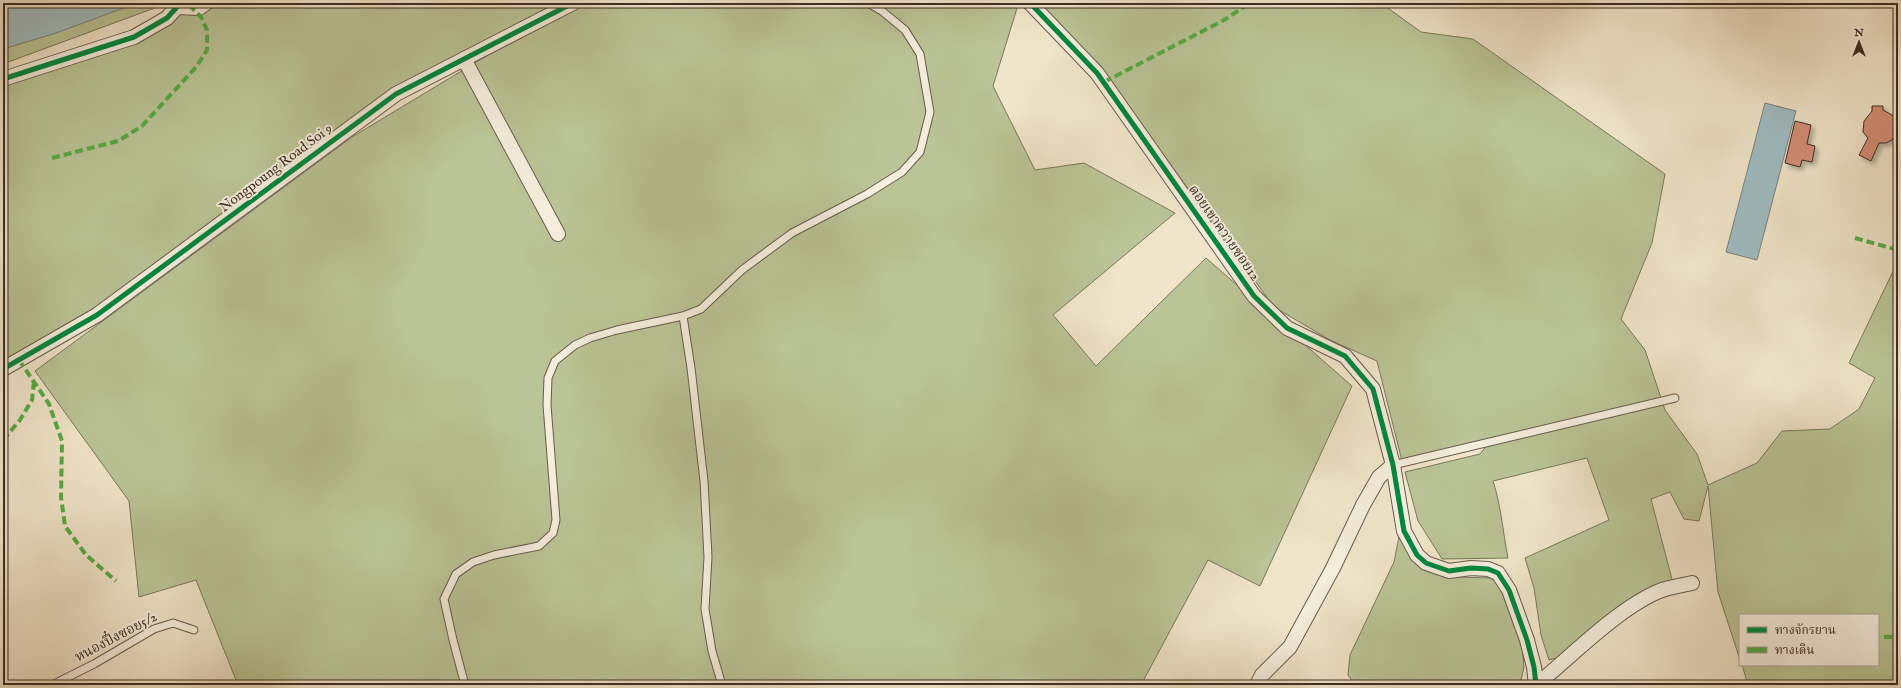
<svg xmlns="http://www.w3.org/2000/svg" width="1901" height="688" viewBox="0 0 1901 688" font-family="'IM FELL English','Noto Serif Thai',serif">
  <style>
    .green { fill: #bac496; stroke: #7b785e }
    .water { fill: #a0bcc1; stroke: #788383 }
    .building { fill: #d38d74; stroke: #3c2d25; filter: url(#shadow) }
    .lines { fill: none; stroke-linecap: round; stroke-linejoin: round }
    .service-casing { stroke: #695b4e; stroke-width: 9 }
    .minor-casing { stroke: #695b4e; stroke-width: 16 }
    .service { stroke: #f5eedd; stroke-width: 7 }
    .minor { stroke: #f5eedd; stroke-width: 14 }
    .quiet { stroke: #55ab44; stroke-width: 4; stroke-dasharray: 8 4; stroke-linecap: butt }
    .cycleway-casing { stroke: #f5eedd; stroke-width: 8 }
    .cycleway { stroke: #00873e; stroke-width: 5 }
    .labels { text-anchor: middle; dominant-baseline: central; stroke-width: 4; stroke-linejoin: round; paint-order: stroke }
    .street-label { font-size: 14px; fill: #3c2d25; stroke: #f5eedd }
  </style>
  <defs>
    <filter id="shadow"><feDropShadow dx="3.5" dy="3.5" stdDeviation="2" flood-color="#0004"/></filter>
  </defs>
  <rect width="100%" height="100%" fill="#f0e5ca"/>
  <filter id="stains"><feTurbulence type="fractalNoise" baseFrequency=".005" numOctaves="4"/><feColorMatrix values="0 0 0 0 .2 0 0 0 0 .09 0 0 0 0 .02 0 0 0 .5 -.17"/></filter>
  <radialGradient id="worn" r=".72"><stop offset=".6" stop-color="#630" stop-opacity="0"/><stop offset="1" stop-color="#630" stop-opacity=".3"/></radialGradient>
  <g class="green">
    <polygon points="3,3 168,3 3,64"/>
    <polygon points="194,3 573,3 396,94 97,315 3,369 3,79 134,37"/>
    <polygon points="586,3 1015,3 1018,5 993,86 1035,170 1084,163 1175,213 1053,315 1096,366 1206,258 1352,386 1260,586 1208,560 1141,685 238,685 196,580 139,597 129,501 35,371 352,137 508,43"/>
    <path d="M1038,3H1381L1421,32L1473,39L1665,174L1652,243L1621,319L1645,350L1665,410L1697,454L1708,485L1757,463L1782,431L1830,429L1859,409L1875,378L1849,363L1898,261V685H1748L1742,665H1878V615H1740V660L1718,592L1708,486L1699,521L1684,519L1670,492L1651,499L1674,587L1567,655L1549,660L1541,635L1534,588L1525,558L1609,520L1587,458L1493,481C1501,505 1503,533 1508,558L1442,559L1418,521L1405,472L1480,454L1491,440L1402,461L1377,361L1330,340L1274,307L1111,83Z"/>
    <polygon points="1400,532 1411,559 1429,572 1456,577 1491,578 1505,589 1522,646 1524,667 1520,685 1355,685 1348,675 1350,655 1394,562"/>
  </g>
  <g class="water">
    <polygon points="3,3 137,3 56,33 3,49"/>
    <polygon points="1765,103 1796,111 1757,260 1726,252"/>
  </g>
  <g class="building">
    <polygon points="1872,106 1883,106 1883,110 1892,115 1895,120 1896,133 1892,140 1886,143 1879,143 1871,161 1859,155 1868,138 1863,132 1864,121 1872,111"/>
    <polygon points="1795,121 1811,125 1807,144 1815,146 1812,162 1802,160 1800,167 1785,163"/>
  </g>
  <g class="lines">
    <defs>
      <g id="service">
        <polyline points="683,316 691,368 704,481 708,557 705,609 712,651 722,685"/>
        <polyline points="1393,465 1675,398"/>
        <polyline points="52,685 94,664 154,629 173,623 194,630"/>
        <polyline points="465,685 453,640 444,599 456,574 473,562 494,555 539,546 553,533 556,520 547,405 548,378 555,361 575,345 590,338 617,330 683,316 701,309 742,270 792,233 867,194 902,172 920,152 930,112 920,54 905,30 882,11 868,3"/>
      </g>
      <g id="minor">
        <polyline points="1030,3 1097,73 1254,296 1287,328 1345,356 1373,389 1393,465 1404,531 1417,555 1426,563 1449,571 1471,568 1488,569 1498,573 1509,590 1527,640 1534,667 1536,685"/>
        <polyline points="177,7 199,8 206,3"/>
        <polyline points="464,59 558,234"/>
        <polyline points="3,79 134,37 167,18 177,7 176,3"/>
        <polyline points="3,369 97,315 396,94 573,3"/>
        <polyline points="1257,685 1262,675 1290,647 1333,568 1363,505 1379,477 1393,465"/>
        <path d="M1536,685C1572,656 1620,606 1662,590C1672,587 1682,585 1692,583"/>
      </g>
    </defs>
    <use href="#service" class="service-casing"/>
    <use href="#minor" class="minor-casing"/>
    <use href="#service" class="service"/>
    <use href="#minor" class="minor"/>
    <g class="quiet">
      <polyline points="1104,82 1224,20 1250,3"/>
      <polyline points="52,158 118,141 142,126 197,66 207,50 207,30 201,17 191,7"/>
      <polyline points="1855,238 1898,250"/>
      <polyline points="19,360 49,404 62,441 61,497 65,526 86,555 116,581"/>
      <polyline points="3,440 20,420 32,400 34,381"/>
      <polyline points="1884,637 1898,637"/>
    </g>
    <defs>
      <g id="cycleway">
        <polyline points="1030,3 1097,73 1254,296 1287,328 1345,356 1373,389 1393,465 1404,531 1417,555 1426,563 1449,571 1471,568 1488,569 1498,573 1509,590 1527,640 1534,667 1536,685"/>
        <polyline points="3,79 134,37 167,18 177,7 176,3"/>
        <polyline points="3,369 97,315 396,94 573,3"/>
      </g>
    </defs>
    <use href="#cycleway" class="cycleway-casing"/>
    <use href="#cycleway" class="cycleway"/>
  </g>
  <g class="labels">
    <g class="street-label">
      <text transform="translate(276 168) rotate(-37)">Nongpoung Road Soi 9</text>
      <text transform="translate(1224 233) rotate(55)">ดอยเขาควายซอย12</text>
      <text transform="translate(116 637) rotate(-28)">หนองปึ๋งซอย5/2</text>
    </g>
  </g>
  <rect width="1901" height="688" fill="none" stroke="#f0e5ca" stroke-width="16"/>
  <rect x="4" y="4" width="1893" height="680" fill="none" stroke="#3c2d25" stroke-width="2"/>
  <rect x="8" y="8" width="1885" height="672" fill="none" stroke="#3c2d25"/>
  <rect x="1739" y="614" width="140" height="52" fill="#f5eedd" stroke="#aba193"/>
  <rect x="1747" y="627" width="20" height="6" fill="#00873e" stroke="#aba193"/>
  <text x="1775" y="634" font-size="12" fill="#3c2d25">ทางจักรยาน</text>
  <rect x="1747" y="647" width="20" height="6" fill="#55ab44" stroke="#aba193"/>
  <text x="1775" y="654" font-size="12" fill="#3c2d25">ทางเดิน</text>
  <g transform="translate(1859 42)" stroke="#f5eedd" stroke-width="3" paint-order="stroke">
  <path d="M0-3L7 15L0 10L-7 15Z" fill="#3c2d25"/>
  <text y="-6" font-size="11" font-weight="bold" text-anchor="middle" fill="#3c2d25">N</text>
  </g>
  <rect width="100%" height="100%" filter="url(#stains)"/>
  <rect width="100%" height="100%" fill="url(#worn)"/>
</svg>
